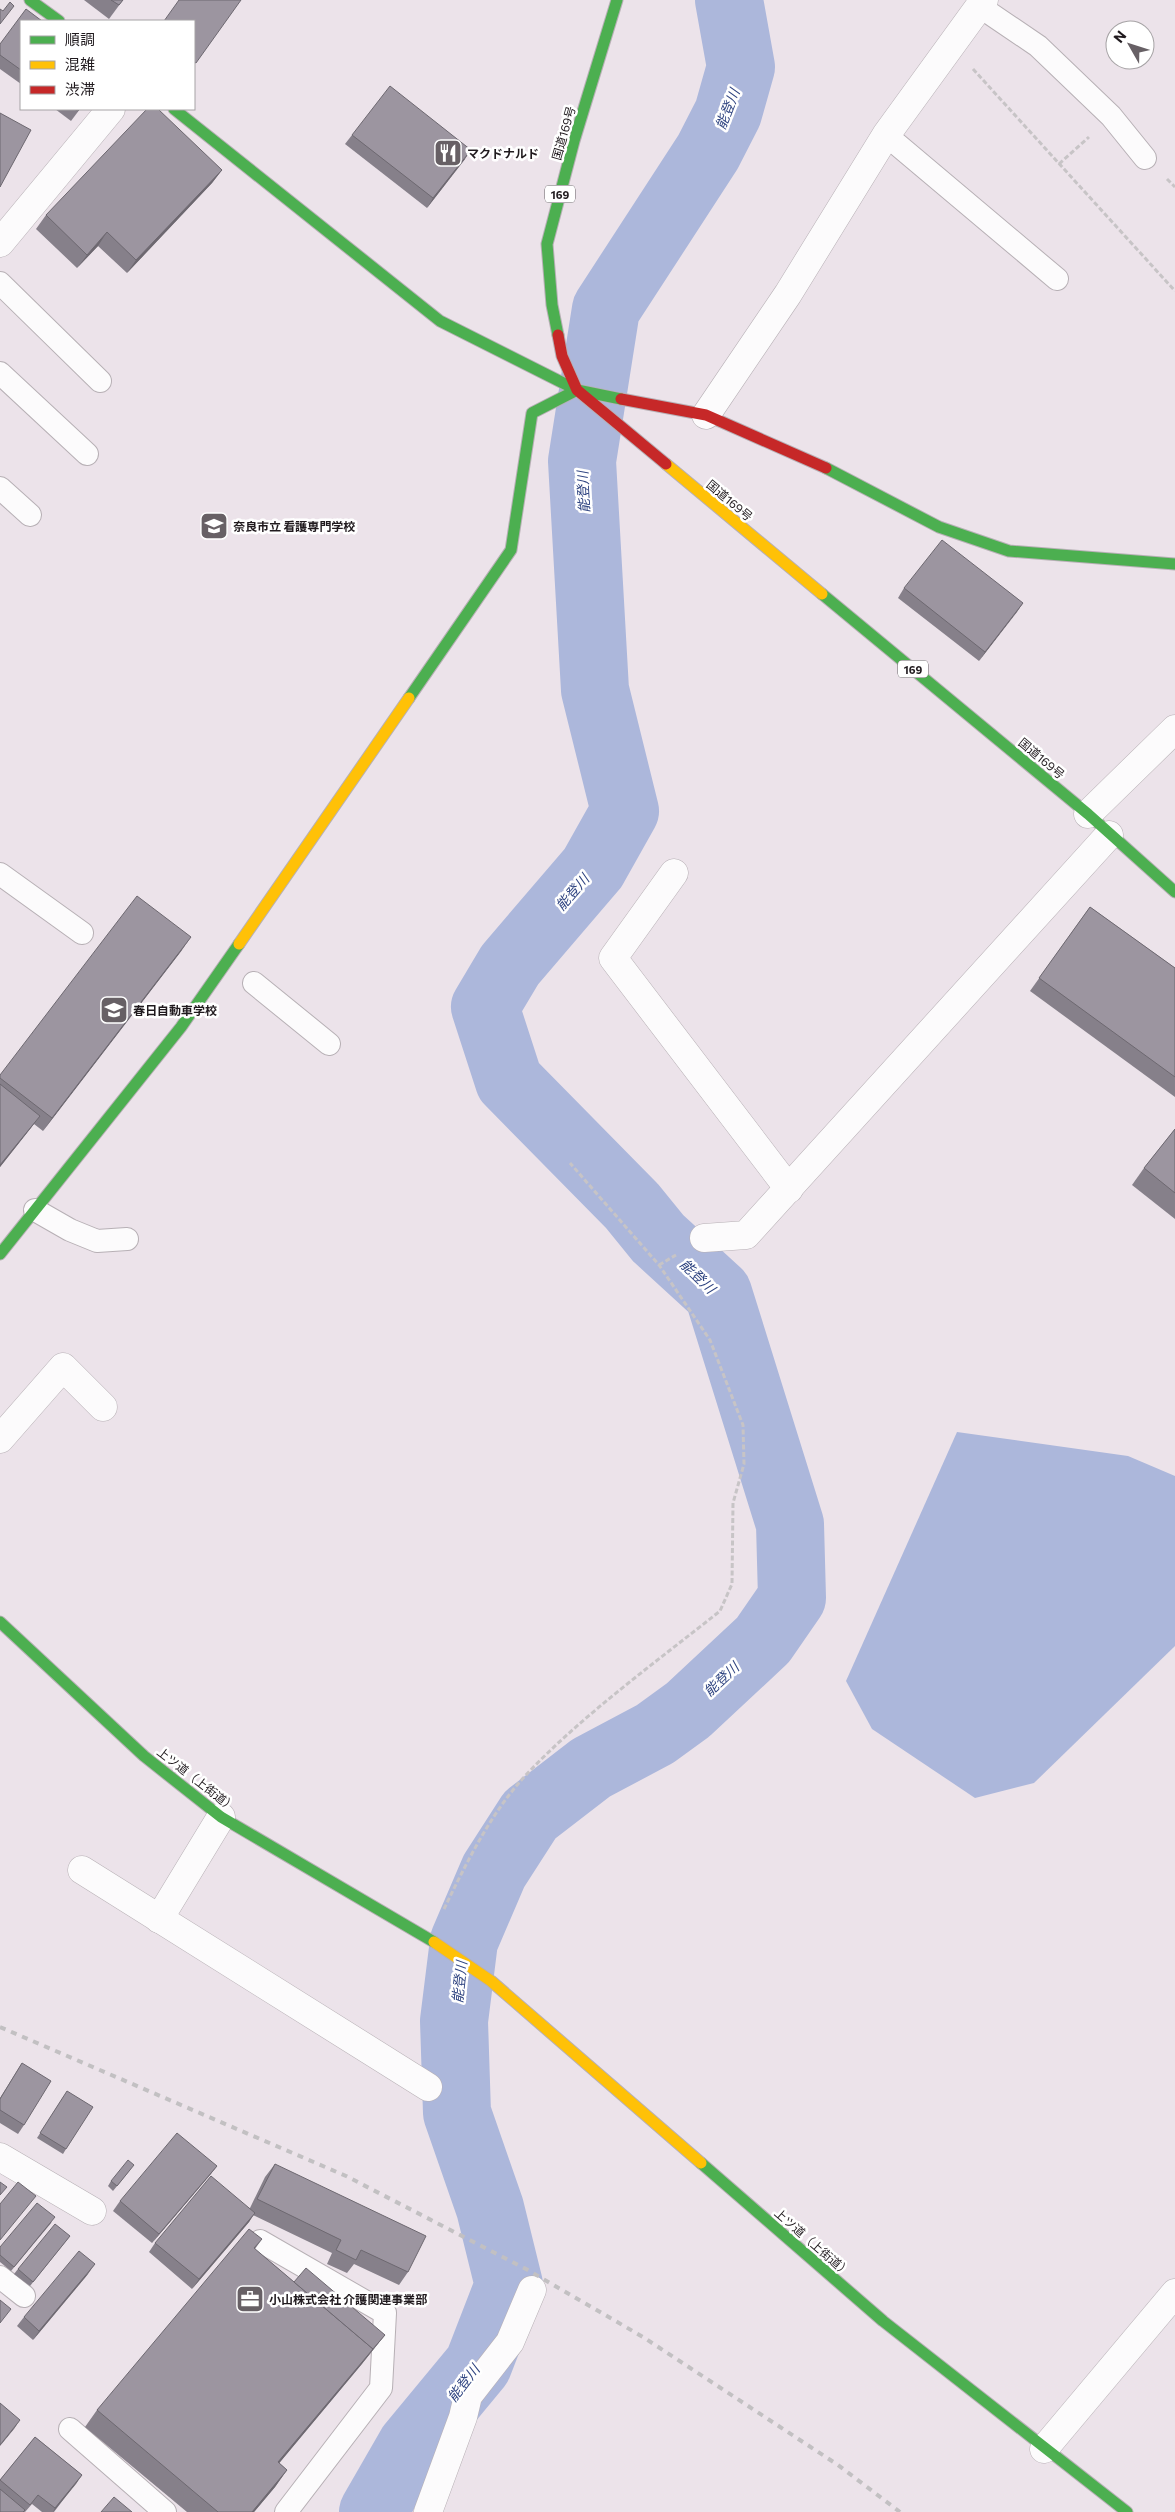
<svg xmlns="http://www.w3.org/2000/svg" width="1175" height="2512" viewBox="0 0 1175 2512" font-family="Commissioner,'Noto Sans JP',sans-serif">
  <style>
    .water { fill: #acb7db }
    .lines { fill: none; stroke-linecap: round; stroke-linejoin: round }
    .river { stroke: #acb7db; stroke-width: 68 }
    .lane-casing { stroke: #b7b0b5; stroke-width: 24 }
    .street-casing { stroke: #b7b0b5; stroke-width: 29 }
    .fast-casing { stroke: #b7b0b5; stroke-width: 13 }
    .slow-casing { stroke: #b7b0b5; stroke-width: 13 }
    .jam-casing { stroke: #b7b0b5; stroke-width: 13 }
    .path { stroke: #c7c4c6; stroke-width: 3; stroke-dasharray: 5 2.5; stroke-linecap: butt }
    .lane { stroke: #fcfbfc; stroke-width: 22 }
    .street { stroke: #fcfbfc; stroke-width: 28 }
    .fast { stroke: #4caf50; stroke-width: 11 }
    .slow { stroke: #ffc107; stroke-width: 11 }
    .jam { stroke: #c62828; stroke-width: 11 }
    .rail { stroke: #c2c0c2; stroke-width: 4; stroke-dasharray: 6 6; stroke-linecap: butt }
    .wall { fill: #86808a }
    .shaded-wall { fill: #6d6870 }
    .building { fill: #9c95a0; stroke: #6d6870 }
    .labels { text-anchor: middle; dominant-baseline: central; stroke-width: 5; stroke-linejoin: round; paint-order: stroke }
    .shield { fill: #fff; stroke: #635f62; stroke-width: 1 }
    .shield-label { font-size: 11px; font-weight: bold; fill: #201a1e }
    .street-label { font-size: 12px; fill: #201a1e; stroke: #fff }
    .poi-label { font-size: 12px; font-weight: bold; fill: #201a1e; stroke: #fff; text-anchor: start }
    .water-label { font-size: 14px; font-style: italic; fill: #2f4481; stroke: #fff }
  </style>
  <rect width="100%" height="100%" fill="#ece3ea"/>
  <polygon class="water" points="957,1432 1128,1456 1175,1476 1175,1646 1034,1783 975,1798 872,1729 846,1681"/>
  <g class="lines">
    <polyline class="river" points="373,2512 411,2446 478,2365 509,2285 490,2208 457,2113 454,2021 464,1941 494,1871 530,1815 591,1768 655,1734 688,1710 763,1640 792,1598 790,1524 718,1293 658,1238 632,1206 509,1081 485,1007 510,965 593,868 625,811 595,690 582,461 606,309 708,152 728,113 741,67 729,0"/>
    <defs>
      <g id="lane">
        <polyline points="979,6 1038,46 1111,116 1145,158"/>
        <polyline points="886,135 1057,279"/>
        <polyline points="0,283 100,381"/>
        <polyline points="0,373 87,454"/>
        <polyline points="0,488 30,515"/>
        <polyline points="0,874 82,933"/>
        <polyline points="254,983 329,1044"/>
        <polyline points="35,1210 70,1230 97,1241 127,1239"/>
        <polyline points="260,2241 385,2313 381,2388 286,2512"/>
        <polyline points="0,2277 24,2296"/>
        <polyline points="70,2429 165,2512"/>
      </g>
      <g id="street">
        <polyline points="0,243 111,109"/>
        <polyline points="706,415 788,294 886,135 984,0"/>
        <polyline points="1088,814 1175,729"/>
        <polyline points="674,873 613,958 789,1189"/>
        <polyline points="704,1238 746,1235 1109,835"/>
        <polyline points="0,1439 63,1367 103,1407"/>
        <polyline points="82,1870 428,2087"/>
        <polyline points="159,1919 221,1817"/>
        <polyline points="0,2157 92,2211"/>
        <polyline points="1044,2449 1175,2293"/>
        <polyline points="428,2512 463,2417 468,2396 510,2342 532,2290"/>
      </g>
      <g id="fast">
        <polyline points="30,0 59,21"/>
        <polyline points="174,109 440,321 577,390 621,399"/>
        <polyline points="558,335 552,305 547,244 574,141 617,0"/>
        <polyline points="826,468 939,527 1009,551 1175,564"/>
        <polyline points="822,594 1088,814 1175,892"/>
        <polyline points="409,698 511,550 532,413 577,390"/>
        <polyline points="0,1254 181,1027 239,944"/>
        <polyline points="0,1622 144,1756 221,1817 434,1942"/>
        <polyline points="701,2163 883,2321 1127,2512"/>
      </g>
      <g id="slow">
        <polyline points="666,464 822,594"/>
        <polyline points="239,944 409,698"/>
        <polyline points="434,1942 491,1981 701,2163"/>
      </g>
      <g id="jam">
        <polyline points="558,335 562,356 577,390 666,464"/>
        <polyline points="621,399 706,415 826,468"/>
      </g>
    </defs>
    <use href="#lane" class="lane-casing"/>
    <use href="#street" class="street-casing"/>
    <use href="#fast" class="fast-casing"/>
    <use href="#slow" class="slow-casing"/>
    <use href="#jam" class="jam-casing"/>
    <g class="path">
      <polyline points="973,69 1175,291"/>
      <polyline points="1059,164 1089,137"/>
      <polyline points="1167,179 1175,187"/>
      <polyline points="659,1265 676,1255"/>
      <path d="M444,1909C466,1864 490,1814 525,1776C580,1717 656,1662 720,1611L732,1584L733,1503L744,1464L743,1425L710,1340L659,1265L570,1163"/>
    </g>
    <use href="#lane" class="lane"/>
    <use href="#street" class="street"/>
    <use href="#fast" class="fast"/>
    <use href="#slow" class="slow"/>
    <use href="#jam" class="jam"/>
    <polyline class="rail" points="0,2027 346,2176 526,2269 643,2337 838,2465 900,2512"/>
  </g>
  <g class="wall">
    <polygon points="84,0 123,0 109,19"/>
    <polygon points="21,21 21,84 0,69 0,44"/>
    <polygon points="55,109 80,109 71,121"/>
    <polygon points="352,135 465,159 427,208 345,144"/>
    <polygon points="222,170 212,183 127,273 98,246 77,268 36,229 46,215"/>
    <polygon points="904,588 1023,603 979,661 898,598"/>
    <polygon points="1090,907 1175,968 1175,1097 1030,991"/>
    <polygon points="182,950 43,1131 34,1124 0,1167 0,1075"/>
    <polygon points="1175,1129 1175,1219 1132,1185 1144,1168"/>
    <polygon points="22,2063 24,2125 18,2134 0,2123 0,2098"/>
    <polygon points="64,2096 66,2149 63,2154 37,2138"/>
    <polygon points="275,2164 408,2272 399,2285 354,2264 347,2273 327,2264 332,2253 253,2215 249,2222 192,2289 149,2252 155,2243 250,2208 265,2177"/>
    <polygon points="217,2166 210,2175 152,2243 113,2211 120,2201"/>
    <polygon points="130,2170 113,2191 108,2186 111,2181"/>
    <polygon points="52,2222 11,2271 0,2262 0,2247"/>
    <polygon points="70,2236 30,2286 14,2274 18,2269"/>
    <polygon points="262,2239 255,2249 294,2282 385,2335 361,2365 279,2463 287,2470 275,2487 254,2512 187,2512 85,2427 97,2410"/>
    <polygon points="88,2274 33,2340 17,2326 24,2317"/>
    <polygon points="35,2437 82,2475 54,2512 42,2512 32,2504 25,2512 0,2512 0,2480"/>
  </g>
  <g class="shaded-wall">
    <polygon points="471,150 465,159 427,208 433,198"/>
    <polygon points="222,170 212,183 127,273 136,260"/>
    <polygon points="107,232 98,246 77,268 87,255"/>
    <polygon points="1023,603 1017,612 979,661 985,652"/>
    <polygon points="191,937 182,950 43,1131 52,1118"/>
    <polygon points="40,1116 30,1129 0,1167 0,1165"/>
    <polygon points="217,2166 210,2175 152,2243 159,2234"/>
    <polygon points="255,2213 249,2222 192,2289 199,2279"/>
    <polygon points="95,2264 88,2274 33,2340 39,2331"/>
    <polygon points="385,2335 361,2365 266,2479 278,2462"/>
    <polygon points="20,2420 14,2429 0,2446 0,2445"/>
    <polygon points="287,2470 275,2487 254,2512 252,2512"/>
    <polygon points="82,2475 76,2484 53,2512 55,2508"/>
  </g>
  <g class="building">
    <polygon points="111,0 123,0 119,5"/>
    <polygon points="179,0 241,0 196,63 194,62 194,21 164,21"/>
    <polygon points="10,2 14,6 0,24 0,9 3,11"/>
    <polygon points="26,9 42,21 21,21 21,70 0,55 0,44"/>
    <polygon points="390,86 471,150 433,198 352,135"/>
    <polygon points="74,109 80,109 78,111"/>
    <polygon points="147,109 158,109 222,170 136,260 107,232 87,255 46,215"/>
    <polygon points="0,113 31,130 0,187"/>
    <polygon points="942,540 1023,603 985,652 904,588"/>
    <polygon points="137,896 191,937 52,1118 0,1078 0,1075"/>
    <polygon points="1090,907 1175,968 1175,1077 1039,978"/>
    <polygon points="0,1084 40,1116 0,1165"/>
    <polygon points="1175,1129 1175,1193 1144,1168"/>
    <polygon points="22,2063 51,2081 24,2125 0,2110 0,2099"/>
    <polygon points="67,2091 93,2107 66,2149 40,2133"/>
    <polygon points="177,2133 217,2166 159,2234 120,2201"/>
    <polygon points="128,2160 134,2165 117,2186 111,2181"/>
    <polygon points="275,2164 426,2236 408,2272 361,2250 356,2260 336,2250 341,2240 257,2199"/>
    <polygon points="211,2176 255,2213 199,2279 155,2243"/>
    <polygon points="0,2182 7,2187 0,2195"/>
    <polygon points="18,2182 36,2196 0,2240 0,2204"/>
    <polygon points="37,2203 55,2217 14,2267 0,2255 0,2247"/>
    <polygon points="55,2224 70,2236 33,2282 18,2269"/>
    <polygon points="249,2229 262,2239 254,2248 373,2349 278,2462 287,2470 252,2512 218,2512 97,2410"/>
    <polygon points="79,2251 95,2264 39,2331 24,2317"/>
    <polygon points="306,2268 385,2335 372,2350 373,2349 294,2282"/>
    <polygon points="0,2300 11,2309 0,2323"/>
    <polygon points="0,2403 20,2420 0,2445"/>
    <polygon points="35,2437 82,2475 55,2508 38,2495 30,2505 0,2480"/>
    <polygon points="0,2489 25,2510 23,2512 0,2512"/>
    <polygon points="114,2497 132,2512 101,2512"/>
  </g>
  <defs>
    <symbol id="restaurant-square" viewBox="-11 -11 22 22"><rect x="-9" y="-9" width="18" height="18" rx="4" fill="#676065" stroke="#fff"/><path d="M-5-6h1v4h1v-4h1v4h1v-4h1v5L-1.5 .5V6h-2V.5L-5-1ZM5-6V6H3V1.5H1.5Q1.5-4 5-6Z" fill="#fff"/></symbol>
    <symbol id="school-square" viewBox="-11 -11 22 22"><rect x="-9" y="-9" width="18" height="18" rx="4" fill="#676065" stroke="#fff"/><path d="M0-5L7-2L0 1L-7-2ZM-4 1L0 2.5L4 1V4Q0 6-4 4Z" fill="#fff"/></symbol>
    <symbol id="office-square" viewBox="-11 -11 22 22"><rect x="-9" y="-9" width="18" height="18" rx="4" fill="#676065" stroke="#fff"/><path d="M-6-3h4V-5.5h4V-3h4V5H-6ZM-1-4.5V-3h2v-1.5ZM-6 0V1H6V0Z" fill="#fff"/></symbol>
  </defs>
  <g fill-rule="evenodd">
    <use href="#restaurant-square" x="432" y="137" width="32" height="32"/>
    <use href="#school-square" x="198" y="510" width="32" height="32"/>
    <use href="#school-square" x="98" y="994" width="32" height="32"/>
    <use href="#office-square" x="234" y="2283" width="32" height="32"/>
  </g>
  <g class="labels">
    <g class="shield">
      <rect x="545" y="185.5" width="30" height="17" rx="4"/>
      <rect x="898" y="660.5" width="30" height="17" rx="4"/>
    </g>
    <g class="shield-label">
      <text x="560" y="194">169</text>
      <text x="913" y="669">169</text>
    </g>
    <g class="street-label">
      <text transform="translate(563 133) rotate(-74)">国道169号</text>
      <text transform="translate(730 500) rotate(40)">国道169号</text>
      <text transform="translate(1042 758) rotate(40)">国道169号</text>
      <text transform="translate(197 1779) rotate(38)">上ツ道（上街道）</text>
      <text transform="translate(813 2242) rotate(41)">上ツ道（上街道）</text>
    </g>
    <g class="poi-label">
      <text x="467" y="153">マクドナルド</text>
      <text x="233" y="526">奈良市立 看護専門学校</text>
      <text x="133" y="1010">春日自動車学校</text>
      <text x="269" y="2299">小山株式会社 介護関連事業部</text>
    </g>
    <g class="water-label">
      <text transform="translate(727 109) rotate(-69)">能登川</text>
      <text transform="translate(583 492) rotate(-93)">能登川</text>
      <text transform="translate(572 892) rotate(-49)">能登川</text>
      <text transform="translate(698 1276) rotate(44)">能登川</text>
      <text transform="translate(721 1679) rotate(-43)">能登川</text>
      <text transform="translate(459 1982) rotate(-84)">能登川</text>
      <text transform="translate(463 2383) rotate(-52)">能登川</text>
    </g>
  </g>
  <rect x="20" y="20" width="175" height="90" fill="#ffffff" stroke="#a6a3a5"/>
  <rect x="30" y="36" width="25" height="8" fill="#4caf50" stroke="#a6a3a5"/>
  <text x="65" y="45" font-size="15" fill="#201a1e">順調</text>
  <rect x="30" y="61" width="25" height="8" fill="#ffc107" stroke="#a6a3a5"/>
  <text x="65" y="70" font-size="15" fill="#201a1e">混雑</text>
  <rect x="30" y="86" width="25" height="8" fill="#c62828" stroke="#a6a3a5"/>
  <text x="65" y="95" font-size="15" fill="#201a1e">渋滞</text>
  <g transform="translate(1130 45) rotate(309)"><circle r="24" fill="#ffffff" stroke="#a6a3a5"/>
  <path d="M0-4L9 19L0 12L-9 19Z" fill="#676065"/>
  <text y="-8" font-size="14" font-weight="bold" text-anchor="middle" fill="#201a1e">N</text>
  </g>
</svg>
